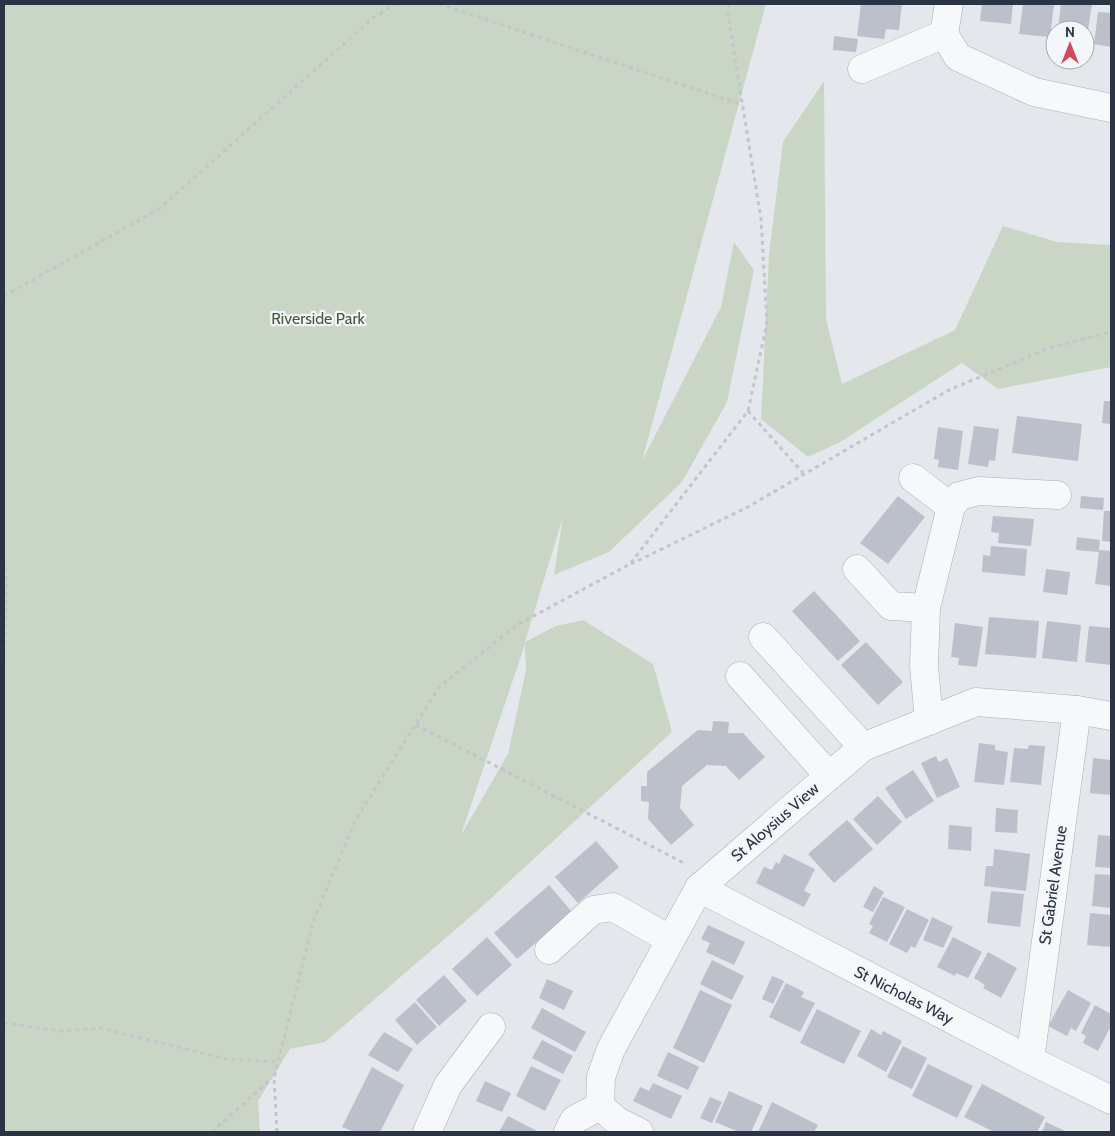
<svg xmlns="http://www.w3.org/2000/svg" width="1115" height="1136" viewBox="0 0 1115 1136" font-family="Cabin,sans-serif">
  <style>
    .green { fill: #c9d6c5; fill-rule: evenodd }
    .building { fill: #bbc0ca }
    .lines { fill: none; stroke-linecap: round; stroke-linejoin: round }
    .minor-casing { stroke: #a9aeb7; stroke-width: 29 }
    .path { stroke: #c2c5cb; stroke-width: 3; stroke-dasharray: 4 4; stroke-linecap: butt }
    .minor { stroke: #f7f8fa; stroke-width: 28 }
    .labels { text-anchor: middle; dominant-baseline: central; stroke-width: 4.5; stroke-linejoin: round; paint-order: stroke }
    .park-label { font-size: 16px; fill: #3f6138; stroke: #f4f6f9 }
    .street-label { font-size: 16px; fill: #2b3445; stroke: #f4f6f9 }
  </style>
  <rect width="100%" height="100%" fill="#e4e7ec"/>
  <g class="green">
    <path d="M4,4H766L642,461L721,307L734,242L754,270L727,402L682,482L609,552L554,575L563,517L525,642L556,626L583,620L653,664L672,732L477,911L325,1042L290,1049L258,1101L260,1132H4ZM525,644L526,670L508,754L461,835Z"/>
    <polygon points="824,81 826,319 842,384 955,330 1003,226 1057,242 1111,245 1111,367 998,389 962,363 840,442 808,457 761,419 769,254 783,142"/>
  </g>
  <g class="building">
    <polygon points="861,4 902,4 899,30 886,29 884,39 857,36"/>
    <polygon points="982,4 1013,4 1011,24 980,21"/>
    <polygon points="1023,4 1054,5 1050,37 1019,34"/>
    <polygon points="1061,4 1092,4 1086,42 1085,30 1058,30"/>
    <polygon points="1098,12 1111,13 1111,47 1094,44"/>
    <polygon points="834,36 858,39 856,52 833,50"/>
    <polygon points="1104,401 1111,401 1111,424 1102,423"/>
    <polygon points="1017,416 1082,424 1078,461 1012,453"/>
    <polygon points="974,426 999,429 995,461 989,460 988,467 968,464"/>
    <polygon points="938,427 963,431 958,470 938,467 939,460 934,459"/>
    <polygon points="898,496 925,517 888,564 860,543"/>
    <polygon points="1081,496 1104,498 1103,510 1080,508"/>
    <polygon points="1104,511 1111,511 1111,542 1102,541"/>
    <polygon points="993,516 1034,519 1031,546 998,543 999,533 991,532"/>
    <polygon points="1077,537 1100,540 1099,550 1111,551 1111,586 1095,584 1099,552 1076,550"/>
    <polygon points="991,546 1027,549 1025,576 982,572 983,555 990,556"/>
    <polygon points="1046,569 1070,572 1067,595 1043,592"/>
    <polygon points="814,591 860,641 838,661 792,611"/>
    <polygon points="989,617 1039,621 1036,658 985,654"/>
    <polygon points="1047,621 1081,625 1077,662 1042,658"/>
    <polygon points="955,623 983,627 977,667 958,665 959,658 951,657"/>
    <polygon points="1089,626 1111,628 1111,665 1085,662"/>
    <polygon points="866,642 903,682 878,705 841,665"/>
    <polygon points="713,721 729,722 728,733 743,733 765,757 739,780 726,766 707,765 682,786 680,808 694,825 671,845 648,819 649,802 641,801 641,786 647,786 647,772 698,730 712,731"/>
    <polygon points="979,743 995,745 995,750 1008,752 1004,785 974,782"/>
    <polygon points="1029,745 1045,746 1041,785 1010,782 1014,748 1028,749"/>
    <polygon points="936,756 939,762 947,758 960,787 937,798 921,763"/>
    <polygon points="1093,758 1111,760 1111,795 1090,793"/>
    <polygon points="913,770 934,801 906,819 885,788"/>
    <polygon points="878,796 902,822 877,845 853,819"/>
    <polygon points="996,808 1018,810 1017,833 995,832"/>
    <polygon points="847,820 873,849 834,883 808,854"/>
    <polygon points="949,825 972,827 971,851 948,849"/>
    <polygon points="1098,835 1111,836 1111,868 1095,867"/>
    <polygon points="596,841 619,867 578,903 555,877"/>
    <polygon points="994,849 1030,854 1026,891 984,886 986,866 993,866"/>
    <polygon points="784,854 815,869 804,891 811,894 804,907 756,883 764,867 772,870 776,862 779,864"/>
    <polygon points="1095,874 1111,875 1111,908 1092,906"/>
    <polygon points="549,885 572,912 517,959 494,933"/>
    <polygon points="874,886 884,892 873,912 863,907"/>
    <polygon points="991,891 1024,894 1020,927 987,923"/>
    <polygon points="883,897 905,907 887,942 869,933 873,926 869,924"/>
    <polygon points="907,909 929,920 915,948 911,946 907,953 889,944"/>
    <polygon points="1090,913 1111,915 1111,947 1087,945"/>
    <polygon points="932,917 953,927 943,948 923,940"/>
    <polygon points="708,925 745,942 734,965 706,952 710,943 701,939"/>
    <polygon points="487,937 512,965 477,996 452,969"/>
    <polygon points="953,937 982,952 968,978 956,973 955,976 937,967"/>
    <polygon points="988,952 1017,968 1001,998 983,988 985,985 974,978"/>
    <polygon points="712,960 744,976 732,1000 700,984"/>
    <polygon points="444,975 467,1001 439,1026 416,1000"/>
    <polygon points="772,976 784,981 773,1004 762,999"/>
    <polygon points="547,979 573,991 564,1010 539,998"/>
    <polygon points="786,983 804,992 801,997 815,1003 800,1032 769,1017"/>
    <polygon points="700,990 732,1005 704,1063 673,1048"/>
    <polygon points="1068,990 1091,1003 1076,1031 1071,1028 1067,1036 1048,1026"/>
    <polygon points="415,1002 437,1027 417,1045 395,1020"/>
    <polygon points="1095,1005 1111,1014 1111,1026 1098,1051 1083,1043 1086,1036 1081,1033"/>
    <polygon points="542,1008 586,1032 575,1052 531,1028"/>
    <polygon points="817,1009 861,1031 844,1064 800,1043"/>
    <polygon points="871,1029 881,1035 883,1031 902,1041 886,1072 857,1056"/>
    <polygon points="384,1032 413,1049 398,1072 368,1055"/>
    <polygon points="542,1040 573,1056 563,1074 532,1058"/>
    <polygon points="903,1046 927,1058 912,1089 887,1077"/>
    <polygon points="668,1052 699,1067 688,1090 657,1076"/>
    <polygon points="928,1064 973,1086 957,1118 912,1096"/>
    <polygon points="531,1066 561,1080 545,1111 516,1096"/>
    <polygon points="372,1067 404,1085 380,1132 355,1132 342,1127"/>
    <polygon points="485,1081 511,1093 502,1112 476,1101"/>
    <polygon points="653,1083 682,1096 671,1119 633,1101 640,1087 649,1091"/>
    <polygon points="982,1084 1045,1117 1037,1132 994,1132 964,1117"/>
    <polygon points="729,1091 763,1106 751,1132 739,1132 715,1122"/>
    <polygon points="710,1097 722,1102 712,1123 700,1118"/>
    <polygon points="772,1102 818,1125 814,1132 758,1132"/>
    <polygon points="508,1116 537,1131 536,1132 499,1132"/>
    <polygon points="1046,1122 1067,1132 1042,1132"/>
  </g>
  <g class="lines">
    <defs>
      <g id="minor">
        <polyline points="949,4 944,34 958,57 1034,92 1111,108"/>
        <polyline points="862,69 944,34"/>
        <polyline points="913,478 951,507"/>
        <polyline points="857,569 891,606 926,608"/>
        <polyline points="763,637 863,747"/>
        <polyline points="740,676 829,776"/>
        <polyline points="929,721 924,666 926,608 951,507 959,496 979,491 1057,495"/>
        <polyline points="699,888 1030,1060 1111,1100"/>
        <polyline points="549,950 593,910 613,907 669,939"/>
        <polyline points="1030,1060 1077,710"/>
        <polyline points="600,1106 617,1121 639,1132"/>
        <polyline points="427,1132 448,1085 491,1027"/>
        <polyline points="568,1132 574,1120 600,1106 601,1077 611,1049 699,888 863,747 976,702 1077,710 1111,716"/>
      </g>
    </defs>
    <use href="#minor" class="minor-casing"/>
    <g class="path">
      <polyline points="439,4 743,105"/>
      <polyline points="4,296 159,209 373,18 395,4"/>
      <polyline points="748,411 803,473"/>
      <polyline points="4,560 7,581 4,663"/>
      <polyline points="631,564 746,508 949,390 1049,348 1111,332"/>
      <polyline points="416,725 686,864"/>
      <polyline points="4,1023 60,1031 101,1028 226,1059 278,1062"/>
      <polyline points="212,1132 272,1078"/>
      <polyline points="277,1132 274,1078 314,919 355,821 439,687 517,625 630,564 748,411 767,323 761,219 728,15 729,4"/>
    </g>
    <use href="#minor" class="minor"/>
  </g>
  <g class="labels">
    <g class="park-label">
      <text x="318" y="318">Riverside Park</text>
    </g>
    <g class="street-label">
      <text transform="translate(775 822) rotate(-41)">St Aloysius View</text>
      <text transform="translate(1053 885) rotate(-82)">St Gabriel Avenue</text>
      <text transform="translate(904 995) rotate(27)">St Nicholas Way</text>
    </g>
  </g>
  <rect width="1115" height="1136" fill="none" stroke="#2b3445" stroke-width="10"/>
  <g transform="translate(1070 45)"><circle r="24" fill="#f4f6f9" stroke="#a4a8b1"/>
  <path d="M0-4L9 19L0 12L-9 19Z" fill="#d1495b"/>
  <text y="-8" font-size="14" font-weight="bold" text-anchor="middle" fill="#2b3445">N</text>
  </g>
</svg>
